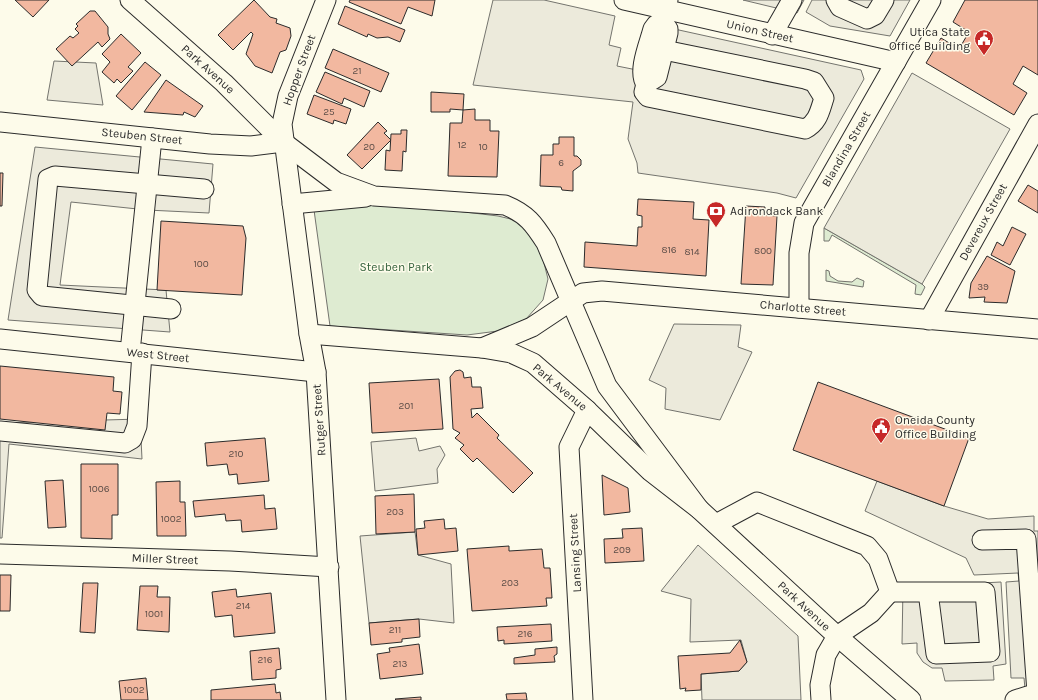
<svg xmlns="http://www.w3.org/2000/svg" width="1038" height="700" viewBox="0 0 1038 700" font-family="Karla,sans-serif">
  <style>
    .green { fill: #deebd1; stroke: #74746e }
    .parking { fill: #eceadb; stroke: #74746e }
    .building { fill: #f2b8a0; stroke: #2b2b2b }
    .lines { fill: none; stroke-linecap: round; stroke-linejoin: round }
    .minor-casing { stroke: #2b2b2b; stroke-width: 21 }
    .minor { stroke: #fdfbea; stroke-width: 19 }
    .labels { text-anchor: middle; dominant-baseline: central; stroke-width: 3; stroke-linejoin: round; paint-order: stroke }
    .number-label { font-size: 10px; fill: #5d4e48 }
    .street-label { font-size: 12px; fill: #2b2b2b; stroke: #fdfbea }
    .poi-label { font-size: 12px; fill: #2b2b2b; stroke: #fdfbea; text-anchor: start }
    .park-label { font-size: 12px; fill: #34623c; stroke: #fdfbea }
  </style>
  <rect width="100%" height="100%" fill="#fdfbea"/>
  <g class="green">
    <polygon points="355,204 398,204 498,216 519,221 531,234 543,259 548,279 543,300 526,319 498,331 467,335 330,326 314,210"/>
    <polygon points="824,228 922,284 925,287 921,295 915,294 916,285 832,235 829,241 824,241"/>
    <polygon points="826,270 829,271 830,276 838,281 852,282 857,278 864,281 863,287 826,281"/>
  </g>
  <g class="parking">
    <polygon points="493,0 544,0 615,16 609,45 621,48 617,66 637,70 647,23 861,70 864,79 796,198 777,193 638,173 637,163 628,139 633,102 473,85"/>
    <polygon points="743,0 804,0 797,13"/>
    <polygon points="812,0 910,0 890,36 830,26 806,12"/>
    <polygon points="54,61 96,63 103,105 47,100"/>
    <polygon points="912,73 1010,129 922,284 824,228"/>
    <polygon points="35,147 213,164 209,213 147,210 71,202 60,285 166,290 170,332 8,320"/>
    <polygon points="674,324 741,325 738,347 752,352 720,420 665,409 666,388 649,380"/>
    <polygon points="140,419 142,459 9,444 2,538 0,538 0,423"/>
    <polygon points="416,438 419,451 440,446 445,455 437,469 438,483 375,491 371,442"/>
    <polygon points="877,481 944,506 988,519 1034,516 1034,531 1038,531 1038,581 1026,700 1024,678 1011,678 1006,582 1019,581 1018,573 974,575 966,558 865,511"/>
    <polygon points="415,532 418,555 451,564 454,623 419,619 369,623 360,536"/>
    <polygon points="698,545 798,636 801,700 702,700 701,674 739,671 747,662 741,640 690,642 691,599 661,591"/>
    <polygon points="1001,582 1006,664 993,666 994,680 945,681 942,668 932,668 923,662 917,653 917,643 902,644 903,587"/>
  </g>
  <g class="building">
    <polygon points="15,0 49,0 33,17"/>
    <polygon points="254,0 270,17 277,19 276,23 290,28 291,36 286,50 280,52 272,73 255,66 246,54 253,34 251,32 233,50 218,35"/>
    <polygon points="350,0 435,0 432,16 408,7 401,24 349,2"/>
    <polygon points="965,0 1038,0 1038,75 1023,66 1013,84 1027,93 1014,115 926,63 941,38 959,49 969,32 953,22"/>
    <polygon points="345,6 405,30 400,42 388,37 377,38 368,34 367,37 338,24"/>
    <polygon points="90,11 95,11 108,27 108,34 110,39 102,47 98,42 72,66 56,49 70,36 73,38 79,33 75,29 78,26 76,24"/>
    <polygon points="121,34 141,53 128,67 133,71 121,83 117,79 114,83 102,72 110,62 102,54"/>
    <polygon points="333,49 389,73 381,92 325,68"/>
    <polygon points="145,62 161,75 132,110 116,96"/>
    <polygon points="325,72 370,91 364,107 344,98 342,104 316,92"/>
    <polygon points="166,80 203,106 195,117 184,112 183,115 144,112"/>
    <polygon points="431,92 464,94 463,110 450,109 450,112 431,112"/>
    <polygon points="314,95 351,109 346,124 334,120 333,124 307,114"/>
    <polygon points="475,109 475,120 490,120 490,131 499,131 497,177 448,176 450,123 462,123 463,110"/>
    <polygon points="378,122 387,131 384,133 391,140 362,169 347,155"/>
    <polygon points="401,130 407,130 406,152 403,151 402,171 385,170 386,150 390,151 391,134 401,134"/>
    <polygon points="559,137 574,137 574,156 577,156 581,160 581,165 573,171 573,191 562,190 561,187 540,186 541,155 553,155 553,144 559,144"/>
    <polygon points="0,173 3,173 2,206 0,206"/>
    <polygon points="1028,185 1038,191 1038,213 1018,201"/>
    <polygon points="638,199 694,202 693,219 709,220 706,276 584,267 585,242 637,246 638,227 642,227 642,216 637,215"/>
    <polygon points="746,206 765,207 764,215 777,216 773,285 741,284"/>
    <polygon points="161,221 243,226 246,238 242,295 157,290"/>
    <polygon points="1012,227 1026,234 1010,265 991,255 997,242 1003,246"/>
    <polygon points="987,256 1015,271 1007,303 984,302 985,297 969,298 971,283"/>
    <polygon points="0,366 114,377 113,391 122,392 120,414 107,413 105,430 0,419"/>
    <polygon points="460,370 463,372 464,378 471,377 472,387 481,387 483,408 471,409 472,418 477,413 499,435 497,438 533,473 513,493 477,458 473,462 460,449 464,445 455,438 460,433 453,429 450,377 455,371"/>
    <polygon points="439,379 443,429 372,433 369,383"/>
    <polygon points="818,382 969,438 944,506 793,450"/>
    <polygon points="265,438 269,481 238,484 237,474 229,475 227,464 207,466 205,443"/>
    <polygon points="81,464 118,464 118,515 112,515 112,539 81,538"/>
    <polygon points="602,475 628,488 630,512 604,515"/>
    <polygon points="63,480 66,527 48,528 45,481"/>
    <polygon points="180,481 180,502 185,502 186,536 157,536 156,482"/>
    <polygon points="414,494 415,532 376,534 375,496"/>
    <polygon points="264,495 265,509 275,508 277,529 242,532 241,520 226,521 225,514 195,517 193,501"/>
    <polygon points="444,519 445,529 456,528 458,551 418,555 416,529 425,528 424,521"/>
    <polygon points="642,528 644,561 605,563 604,539 623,538 622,529"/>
    <polygon points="509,546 509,551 542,549 544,568 550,568 552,598 546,598 547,606 472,611 467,549"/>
    <polygon points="0,575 11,575 10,611 0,611"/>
    <polygon points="83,583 98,583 95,633 80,632"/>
    <polygon points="140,586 158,586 157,597 170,597 169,632 137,630"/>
    <polygon points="236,589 237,597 271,593 275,633 234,637 232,615 215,617 212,592"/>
    <polygon points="419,619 420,637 402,639 402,642 371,645 369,623"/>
    <polygon points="551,624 552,641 504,644 504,640 498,641 497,627"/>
    <polygon points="740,640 747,662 739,671 701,674 701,690 685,691 686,688 680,689 678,656 730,653"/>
    <polygon points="419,644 423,674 380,679 377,654 390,652 389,648"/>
    <polygon points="557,647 557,654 554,656 555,662 514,664 514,658 535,655 535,649"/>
    <polygon points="279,648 281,669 276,670 276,678 252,680 250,651"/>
    <polygon points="146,678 148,700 121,700 119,681"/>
    <polygon points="275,684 276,693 280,692 281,700 211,700 211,690"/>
    <polygon points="526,693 527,700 507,700 506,694"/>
    <polygon points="421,697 421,700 396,700 395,699"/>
  </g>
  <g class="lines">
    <defs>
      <g id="minor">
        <path d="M130,0L224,83L283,142L336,182L374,196L505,205C527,214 534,224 546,243L607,386L699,509"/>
        <polyline points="326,0 288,96 282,124 309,334 316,372 336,700"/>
        <polyline points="624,0 896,62"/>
        <polyline points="836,0 840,7 867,19 875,15 884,0"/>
        <path d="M662,21L656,25L653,29C649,44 637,72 646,84L657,77L668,33V29L662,21L663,9L668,0"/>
        <polyline points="772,35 792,0"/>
        <path d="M646,84L644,92L648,97L805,129C818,123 820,110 824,98L814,82L805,79L664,50"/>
        <polyline points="0,122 210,144 251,146 283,142"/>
        <polyline points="292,204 366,197"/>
        <polyline points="799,308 799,253 804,223 931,0"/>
        <polyline points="171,309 42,296 37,290 48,179 55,176 204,189"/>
        <polyline points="929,320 1038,124"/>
        <polyline points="309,334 482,348 511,353 533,363 587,410 650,471 699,509 837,636 911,700"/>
        <polyline points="0,339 316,372"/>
        <polyline points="482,348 532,327 583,293 602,291 1038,329"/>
        <polyline points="130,352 152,138"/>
        <polyline points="0,431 125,443 132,439 137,426 142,353"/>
        <polyline points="716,524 757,502 867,546 878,559 890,592 871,613 837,636 826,655 820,685 821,700"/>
        <polyline points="982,540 1026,539 1037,693 1015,700"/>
        <polyline points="0,554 230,561 329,567"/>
        <polyline points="890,592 985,592 990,652 936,654 928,592"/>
        <polyline points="583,700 569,447 587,410"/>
      </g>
    </defs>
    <use href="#minor" class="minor-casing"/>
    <use href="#minor" class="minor"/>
  </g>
  <defs>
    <symbol id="civic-pin" viewBox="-11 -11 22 30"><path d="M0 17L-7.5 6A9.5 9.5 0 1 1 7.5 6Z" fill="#c62828" stroke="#fdfbea"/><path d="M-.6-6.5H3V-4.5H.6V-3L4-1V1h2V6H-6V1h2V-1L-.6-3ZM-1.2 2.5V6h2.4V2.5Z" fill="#fff"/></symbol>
    <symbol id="bank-pin" viewBox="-11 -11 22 30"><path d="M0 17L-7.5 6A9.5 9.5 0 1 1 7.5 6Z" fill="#c62828" stroke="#fdfbea"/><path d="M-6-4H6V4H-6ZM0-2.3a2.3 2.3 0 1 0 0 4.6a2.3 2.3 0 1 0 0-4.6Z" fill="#fff"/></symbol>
  </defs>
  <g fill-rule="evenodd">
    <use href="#civic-pin" x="973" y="28" width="22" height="30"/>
    <use href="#bank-pin" x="705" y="200" width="22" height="30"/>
    <use href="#civic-pin" x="870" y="416" width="22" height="30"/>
  </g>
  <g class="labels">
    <g class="number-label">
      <text x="357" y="71">21</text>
      <text x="329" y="112">25</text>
      <text x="462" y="145">12</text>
      <text x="369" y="147">20</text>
      <text x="483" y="147">10</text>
      <text x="561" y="163">6</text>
      <text x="669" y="250">816</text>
      <text x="763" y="251">800</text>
      <text x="692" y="252">814</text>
      <text x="201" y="264">100</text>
      <text x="983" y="287">39</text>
      <text x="406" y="406">201</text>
      <text x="236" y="454">210</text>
      <text x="99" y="489">1006</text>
      <text x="395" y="512">203</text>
      <text x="171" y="519">1002</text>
      <text x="622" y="550">209</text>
      <text x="510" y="583">203</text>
      <text x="243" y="606">214</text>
      <text x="154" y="614">1001</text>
      <text x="395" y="630">211</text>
      <text x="525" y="634">216</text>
      <text x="265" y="660">216</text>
      <text x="400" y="664">213</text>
      <text x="134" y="690">1002</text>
    </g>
    <g class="street-label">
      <text transform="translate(760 31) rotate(13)">Union Street</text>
      <text transform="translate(208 69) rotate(42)">Park Avenue</text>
      <text transform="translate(299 70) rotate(-70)">Hopper Street</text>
      <text transform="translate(142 136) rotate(6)">Steuben Street</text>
      <text transform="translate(846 149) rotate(-60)">Blandina Street</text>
      <text transform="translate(983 222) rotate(-61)">Devereux Street</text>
      <text transform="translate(803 308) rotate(5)">Charlotte Street</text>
      <text transform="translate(158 355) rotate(6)">West Street</text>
      <text transform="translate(560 387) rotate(40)">Park Avenue</text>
      <text transform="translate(319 420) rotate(-94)">Rutger Street</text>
      <text transform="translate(575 553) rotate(-93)">Lansing Street</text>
      <text transform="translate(165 559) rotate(2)">Miller Street</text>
      <text transform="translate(804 606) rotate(43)">Park Avenue</text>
    </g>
    <g class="poi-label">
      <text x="970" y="32" text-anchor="end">Utica State<tspan x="970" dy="14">Office Building</tspan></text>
      <text x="730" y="211">Adirondack Bank</text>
      <text x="895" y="420">Oneida County<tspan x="895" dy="14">Office Building</tspan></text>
    </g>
    <g class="park-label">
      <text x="396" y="267">Steuben Park</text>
    </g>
  </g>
</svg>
